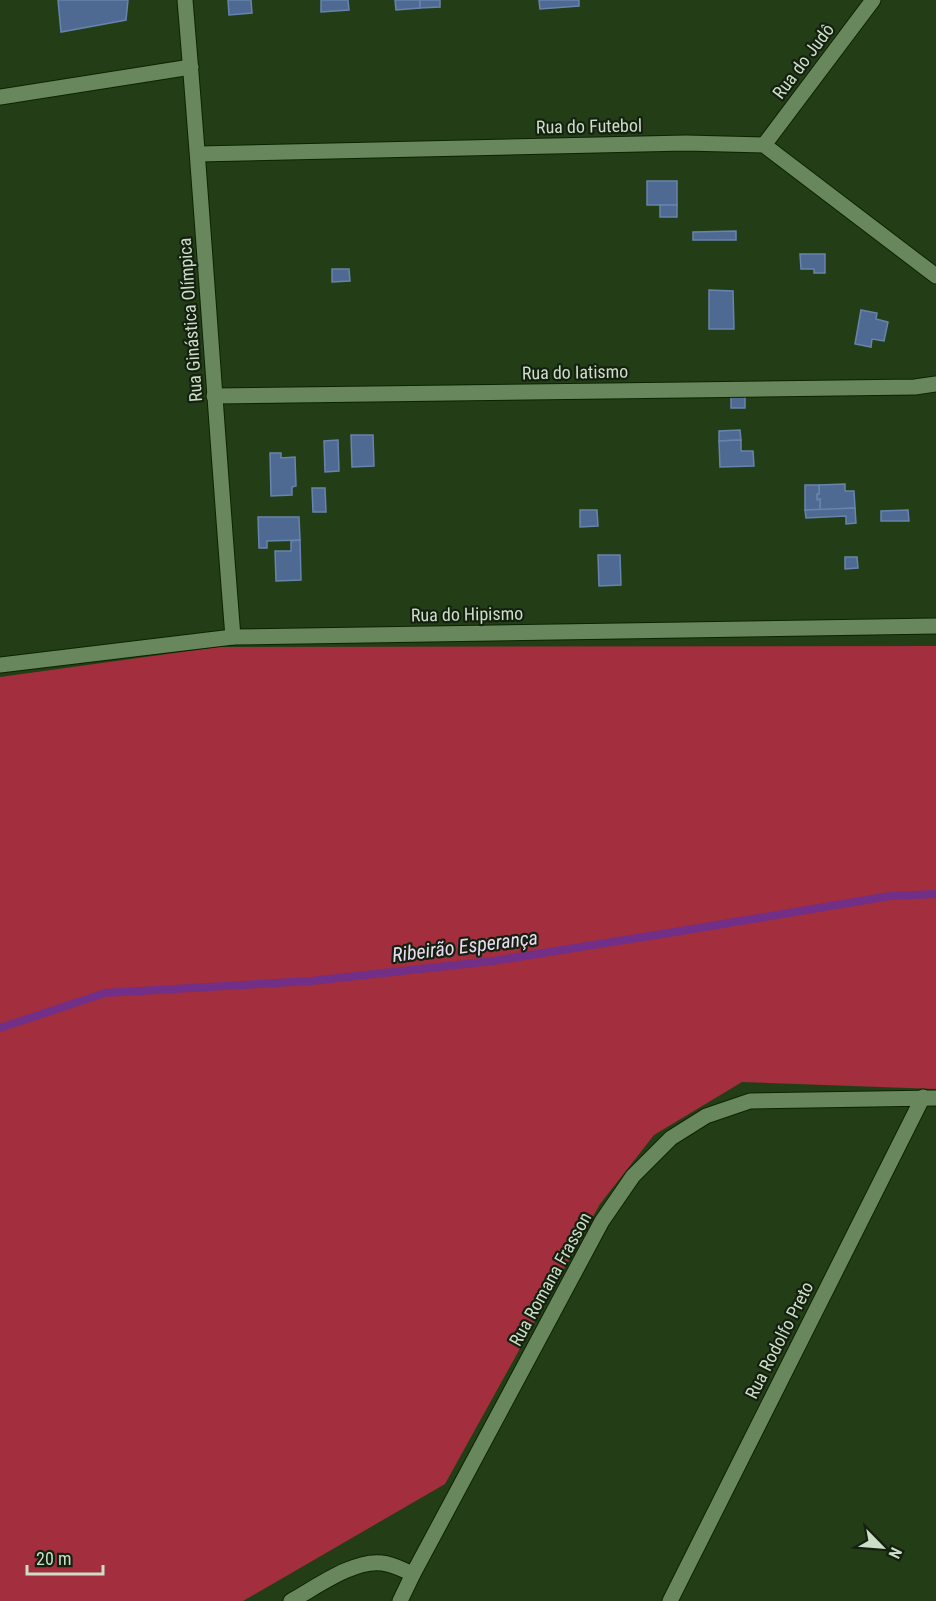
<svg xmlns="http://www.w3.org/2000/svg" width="936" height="1601" viewBox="0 0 936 1601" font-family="'Roboto Condensed',sans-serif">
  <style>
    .forest { fill: #a22e3e }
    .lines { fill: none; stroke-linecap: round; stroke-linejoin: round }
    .stream { stroke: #722f88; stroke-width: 8 }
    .building { fill: #4e6a92; stroke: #6784ad; stroke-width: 1.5 }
    .minor-casing { stroke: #0a2400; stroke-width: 17 }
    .minor { stroke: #69875d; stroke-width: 15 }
    .labels { text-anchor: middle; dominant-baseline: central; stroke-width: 4.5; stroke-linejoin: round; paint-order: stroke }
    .street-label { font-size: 18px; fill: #cddec7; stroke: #152110 }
    .water-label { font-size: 20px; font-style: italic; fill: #ebdaf2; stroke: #152110 }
  </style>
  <rect width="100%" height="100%" fill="#233e17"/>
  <polygon class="forest" points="936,646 936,1089 742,1082 654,1135 600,1204 445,1484 243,1601 0,1601 0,677 218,647"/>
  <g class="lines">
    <polyline class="stream" points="0,1028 105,993 311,981 493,961 681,931 890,896 936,894"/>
  </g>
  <g class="building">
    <polygon points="58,0 128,0 126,20 61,32"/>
    <polygon points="228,0 251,0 252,13 229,15"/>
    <polygon points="321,0 348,0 349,10 321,12"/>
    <polygon points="395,0 420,0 420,8 396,10"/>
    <polygon points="420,0 440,0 440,7 420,8"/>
    <polygon points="539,0 579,0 579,6 540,9"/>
    <rect x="647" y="181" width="30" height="24"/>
    <rect x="660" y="205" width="17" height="12"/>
    <polygon points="736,231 736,240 693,240 693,232"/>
    <polygon points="800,254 825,254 825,273 814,273 814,269 801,269"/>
    <polygon points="332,269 349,269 350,281 332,282"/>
    <polygon points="709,290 733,291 734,329 709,329"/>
    <polygon points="861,310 877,313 876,319 888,322 884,341 872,339 871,347 855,344"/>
    <rect x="731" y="396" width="14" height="12"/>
    <polygon points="740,430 741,440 719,441 719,431"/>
    <polygon points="351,435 373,435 374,466 352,467"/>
    <polygon points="338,440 339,471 325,472 324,441"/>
    <polygon points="741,440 741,451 753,451 754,466 720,467 719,441"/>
    <polygon points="270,453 281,453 281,458 295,457 296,486 292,487 292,495 271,496"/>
    <polygon points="845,484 845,491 854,491 855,508 820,510 820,499 817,500 817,494 819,494 819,485"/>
    <polygon points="805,485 819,485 819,494 817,494 817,500 820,499 820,510 805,510"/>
    <polygon points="312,488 325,488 326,512 313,512"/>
    <polygon points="855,508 856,523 846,524 846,516 806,518 805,510"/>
    <polygon points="580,510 597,510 598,526 580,527"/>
    <polygon points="908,510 909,521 881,521 881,511"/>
    <polygon points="258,517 299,517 300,540 267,541 267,548 259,548"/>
    <polygon points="300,540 301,580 276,581 275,551 291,551 291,541"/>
    <polygon points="598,555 620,555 621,585 599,586"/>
    <polygon points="845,557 857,557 858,568 845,569"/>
  </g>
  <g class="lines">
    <defs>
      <g id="minor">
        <path d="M185,0C203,212 216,425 233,637"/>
        <polyline points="0,97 191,67"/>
        <polyline points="764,145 873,0"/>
        <polyline points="198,154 686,143 764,145 936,276"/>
        <polyline points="214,396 915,387 936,384"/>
        <polyline points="0,665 233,637 936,626"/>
        <path d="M291,1601C315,1588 354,1559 382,1563C393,1564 403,1570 413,1574L602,1221L633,1176L671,1138L706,1116L750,1101L936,1098"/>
        <polyline points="400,1601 413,1574"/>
        <polyline points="670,1601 923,1097"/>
      </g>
    </defs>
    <use href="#minor" class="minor-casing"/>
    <use href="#minor" class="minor"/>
  </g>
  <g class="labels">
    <g class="street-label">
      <text transform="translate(803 61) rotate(-53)">Rua do Judô</text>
      <text transform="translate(589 126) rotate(-1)">Rua do Futebol</text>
      <text transform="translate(190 320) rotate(-94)">Rua Ginástica Olímpica</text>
      <text transform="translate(575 372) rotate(-1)">Rua do Iatismo</text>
      <text transform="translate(467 614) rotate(-1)">Rua do Hipismo</text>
      <text transform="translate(550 1279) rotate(-61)">Rua Romana Frasson</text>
      <text transform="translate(779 1340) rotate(-63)">Rua Rodolfo Preto</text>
    </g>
    <g class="water-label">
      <text transform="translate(465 946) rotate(-7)">Ribeirão Esperança</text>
    </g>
  </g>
  <g transform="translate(882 1547) rotate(115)" stroke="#152110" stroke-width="4.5" paint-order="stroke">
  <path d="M0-4.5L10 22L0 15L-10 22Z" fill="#cddec7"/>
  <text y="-9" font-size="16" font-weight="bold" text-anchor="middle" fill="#cddec7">N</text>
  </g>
  <path d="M27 1565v9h76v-9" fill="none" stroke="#cddec7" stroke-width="3"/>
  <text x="36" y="1565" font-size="18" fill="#cddec7" stroke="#152110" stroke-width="4.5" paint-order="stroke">20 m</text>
</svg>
